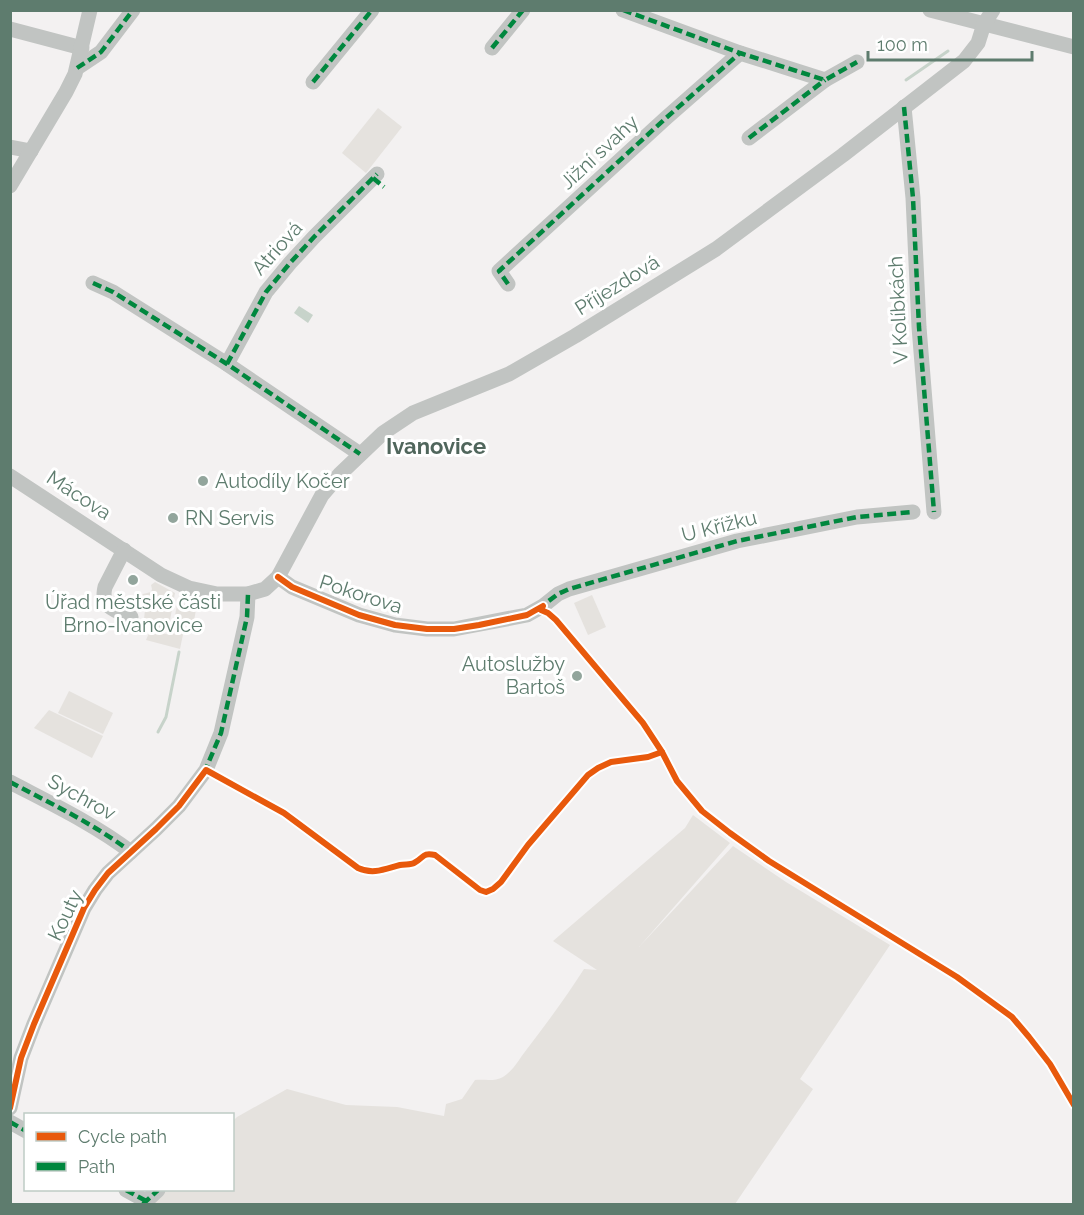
<svg xmlns="http://www.w3.org/2000/svg" width="1084" height="1215" viewBox="0 0 1084 1215" font-family="Raleway,sans-serif">
  <style>
    .green { fill: #e5e2de }
    .water { fill: #c7d3ca }
    .lines { fill: none; stroke-linecap: round; stroke-linejoin: round }
    .stream { stroke: #c7d3ca; stroke-width: 3 }
    .minor { stroke: #c1c4c2; stroke-width: 15 }
    .quiet { stroke: #00873e; stroke-width: 4.5; stroke-dasharray: 9 4.5; stroke-linecap: butt }
    .cycleway-casing { stroke: #fff; stroke-width: 10 }
    .cycleway { stroke: #e8590c; stroke-width: 6 }
    .poi-dot { fill: #92a59c; stroke: #fff; stroke-width: 2 }
    .labels { text-anchor: middle; dominant-baseline: central; stroke-width: 6; stroke-linejoin: round; paint-order: stroke }
    .street-label { font-size: 20px; fill: #5e7c6e; stroke: #fff }
    .poi-label { font-size: 20px; fill: #5e7c6e; stroke: #fff; text-anchor: start }
    .quarter-label { font-size: 22px; font-weight: bold; fill: #50665c; stroke: #fff }
  </style>
  <rect width="100%" height="100%" fill="#f3f1f1"/>
  <g class="green">
    <polygon points="378,108 402,127 366,173 342,153"/>
    <polygon points="155,582 175,593 168,631 143,628 146,601 139,600 143,594 151,592 152,589 151,585"/>
    <polygon points="592,595 606,627 588,635 574,603"/>
    <polygon points="178,600 191,608 193,603 197,604 194,621 186,620 180,649 146,640 150,631 171,635"/>
    <polygon points="69,691 113,713 103,734 58,713"/>
    <polygon points="49,710 103,736 92,758 34,728"/>
    <path d="M693,815L730,843L639,947L733,846L786,882L890,945L800,1079L813,1089L735,1204H152L166,1190H232L233,1121L237,1117L287,1089L346,1105L397,1107L444,1116L446,1104L462,1099L475,1080C484,1079 494,1082 503,1077C514,1070 519,1059 527,1049C547,1023 566,997 584,969L597,970L553,941L685,828Z"/>
  </g>
  <polygon class="water" points="299,306 313,315 308,323 294,313"/>
  <g class="lines">
    <g class="stream">
      <polyline points="906,80 948,51"/>
      <polyline points="158,732 166,717 179,652"/>
    </g>
    <g class="minor">
      <polyline points="623,10 740,53 825,80 857,62"/>
      <polyline points="930,10 1074,47"/>
      <polyline points="10,29 82,48"/>
      <polyline points="492,48 523,10"/>
      <polyline points="77,68 101,52 133,10"/>
      <polyline points="313,82 372,10"/>
      <polyline points="904,107 913,198 919,327 934,512"/>
      <polyline points="749,138 825,80"/>
      <polyline points="10,147 31,151"/>
      <polyline points="10,186 66,92 75,74 90,10"/>
      <polyline points="93,283 113,292 227,364 360,454"/>
      <polyline points="508,284 499,271 666,118 740,53"/>
      <polyline points="227,364 266,292 290,263 314,237 377,174"/>
      <polyline points="10,476 161,575 189,588 217,594 248,594 265,589 278,577 322,495 340,474 383,433 413,413 509,374 575,336 716,249 843,155 964,61 978,43 984,24 993,10"/>
      <path d="M124,550L105,587C100,607 115,611 131,617"/>
      <polyline points="278,577 292,587 359,615 395,625 427,629 454,629 527,615 543,606 558,594 569,589 737,541 857,517 913,512"/>
      <path d="M10,782C52,804 94,824 131,852"/>
      <polyline points="10,1108 21,1058 34,1024 84,908 95,890 108,873 156,829 179,806 206,770 221,733 247,617 248,594"/>
      <polyline points="10,1122 26,1131"/>
      <polyline points="126,1190 146,1201"/>
      <polyline points="143,1204 158,1190"/>
    </g>
    <g class="quiet">
      <polyline points="623,10 740,53 825,80 857,62"/>
      <polyline points="492,48 523,10"/>
      <polyline points="77,68 101,52 133,10"/>
      <polyline points="313,82 372,10"/>
      <polyline points="904,107 913,198 919,327 934,512"/>
      <polyline points="749,138 825,80"/>
      <polyline points="373,178 384,187"/>
      <polyline points="93,283 113,292 227,364 360,454"/>
      <polyline points="508,284 499,271 666,118 740,53"/>
      <polyline points="227,364 266,292 290,263 314,237 377,174"/>
      <polyline points="538,609 558,594 569,589 737,541 857,517 913,512"/>
      <polyline points="204,773 221,733 247,617 248,594"/>
      <path d="M10,782C52,804 94,824 131,852"/>
      <polyline points="10,1122 26,1131"/>
      <polyline points="126,1190 146,1201"/>
      <polyline points="143,1204 158,1190"/>
    </g>
    <defs>
      <g id="cycleway">
        <polyline points="278,577 292,587 359,615 395,625 427,629 454,629 479,625 527,615 543,606 541,610 548,613 556,620 643,723 662,752 677,781 702,811 730,833 769,861 957,977 1012,1017 1029,1037 1050,1064 1074,1105"/>
        <path d="M10,1108L21,1058L34,1024L84,908L95,890L108,873L156,829L179,806L206,770L284,813L358,868C373,875 385,869 400,865C405,864 411,865 414,863C424,858 422,852 435,855L480,890L486,892L493,889L501,882L528,845L588,775L598,768L611,762L648,757L662,752"/>
      </g>
    </defs>
    <use href="#cycleway" class="cycleway-casing"/>
    <use href="#cycleway" class="cycleway"/>
  </g>
  <g class="poi-dot">
    <circle cx="203" cy="481" r="6"/>
    <circle cx="173" cy="518" r="6"/>
    <circle cx="133" cy="580" r="6"/>
    <circle cx="577" cy="676" r="6"/>
  </g>
  <g class="labels">
    <g class="street-label">
      <text transform="translate(599 152) rotate(-43)">Jižní svahy</text>
      <text transform="translate(277 248) rotate(-48)">Atriová</text>
      <text transform="translate(617 285) rotate(-32)">Příjezdová</text>
      <text transform="translate(898 310) rotate(-93)">V Kolíbkách</text>
      <text transform="translate(79 495) rotate(33)">Mácova</text>
      <text transform="translate(719 526) rotate(-14)">U Křížku</text>
      <text transform="translate(361 594) rotate(18)">Pokorova</text>
      <text transform="translate(82 797) rotate(29)">Sychrov</text>
      <text transform="translate(65 915) rotate(-64)">Kouty</text>
    </g>
    <g class="poi-label">
      <text x="215" y="481">Autodíly Kočer</text>
      <text x="185" y="518">RN Servis</text>
      <text x="133" y="602" text-anchor="middle">Úřad městské části<tspan x="133" dy="23">Brno-Ivanovice</tspan></text>
      <text x="565" y="664" text-anchor="end">Autoslužby<tspan x="565" dy="23">Bartoš</tspan></text>
    </g>
    <g class="quarter-label">
      <text x="436" y="446">Ivanovice</text>
    </g>
  </g>
  <rect width="1084" height="1215" fill="none" stroke="#5e7c6e" stroke-width="24"/>
  <rect x="24" y="1113" width="210" height="78" fill="#ffffff" stroke="#bfcbc5" stroke-width="1.5"/>
  <rect x="36" y="1132" width="30" height="9" fill="#e8590c" stroke="#bfcbc5" stroke-width="1.5"/>
  <text x="78" y="1143" font-size="18" fill="#5e7c6e">Cycle path</text>
  <rect x="36" y="1162" width="30" height="9" fill="#00873e" stroke="#bfcbc5" stroke-width="1.5"/>
  <text x="78" y="1173" font-size="18" fill="#5e7c6e">Path</text>
  <path d="M868 51v9h164v-9" fill="none" stroke="#5e7c6e" stroke-width="3"/>
  <text x="877" y="51" font-size="18" fill="#5e7c6e" stroke="#ffffff" stroke-width="4.5" paint-order="stroke">100 m</text>
</svg>
